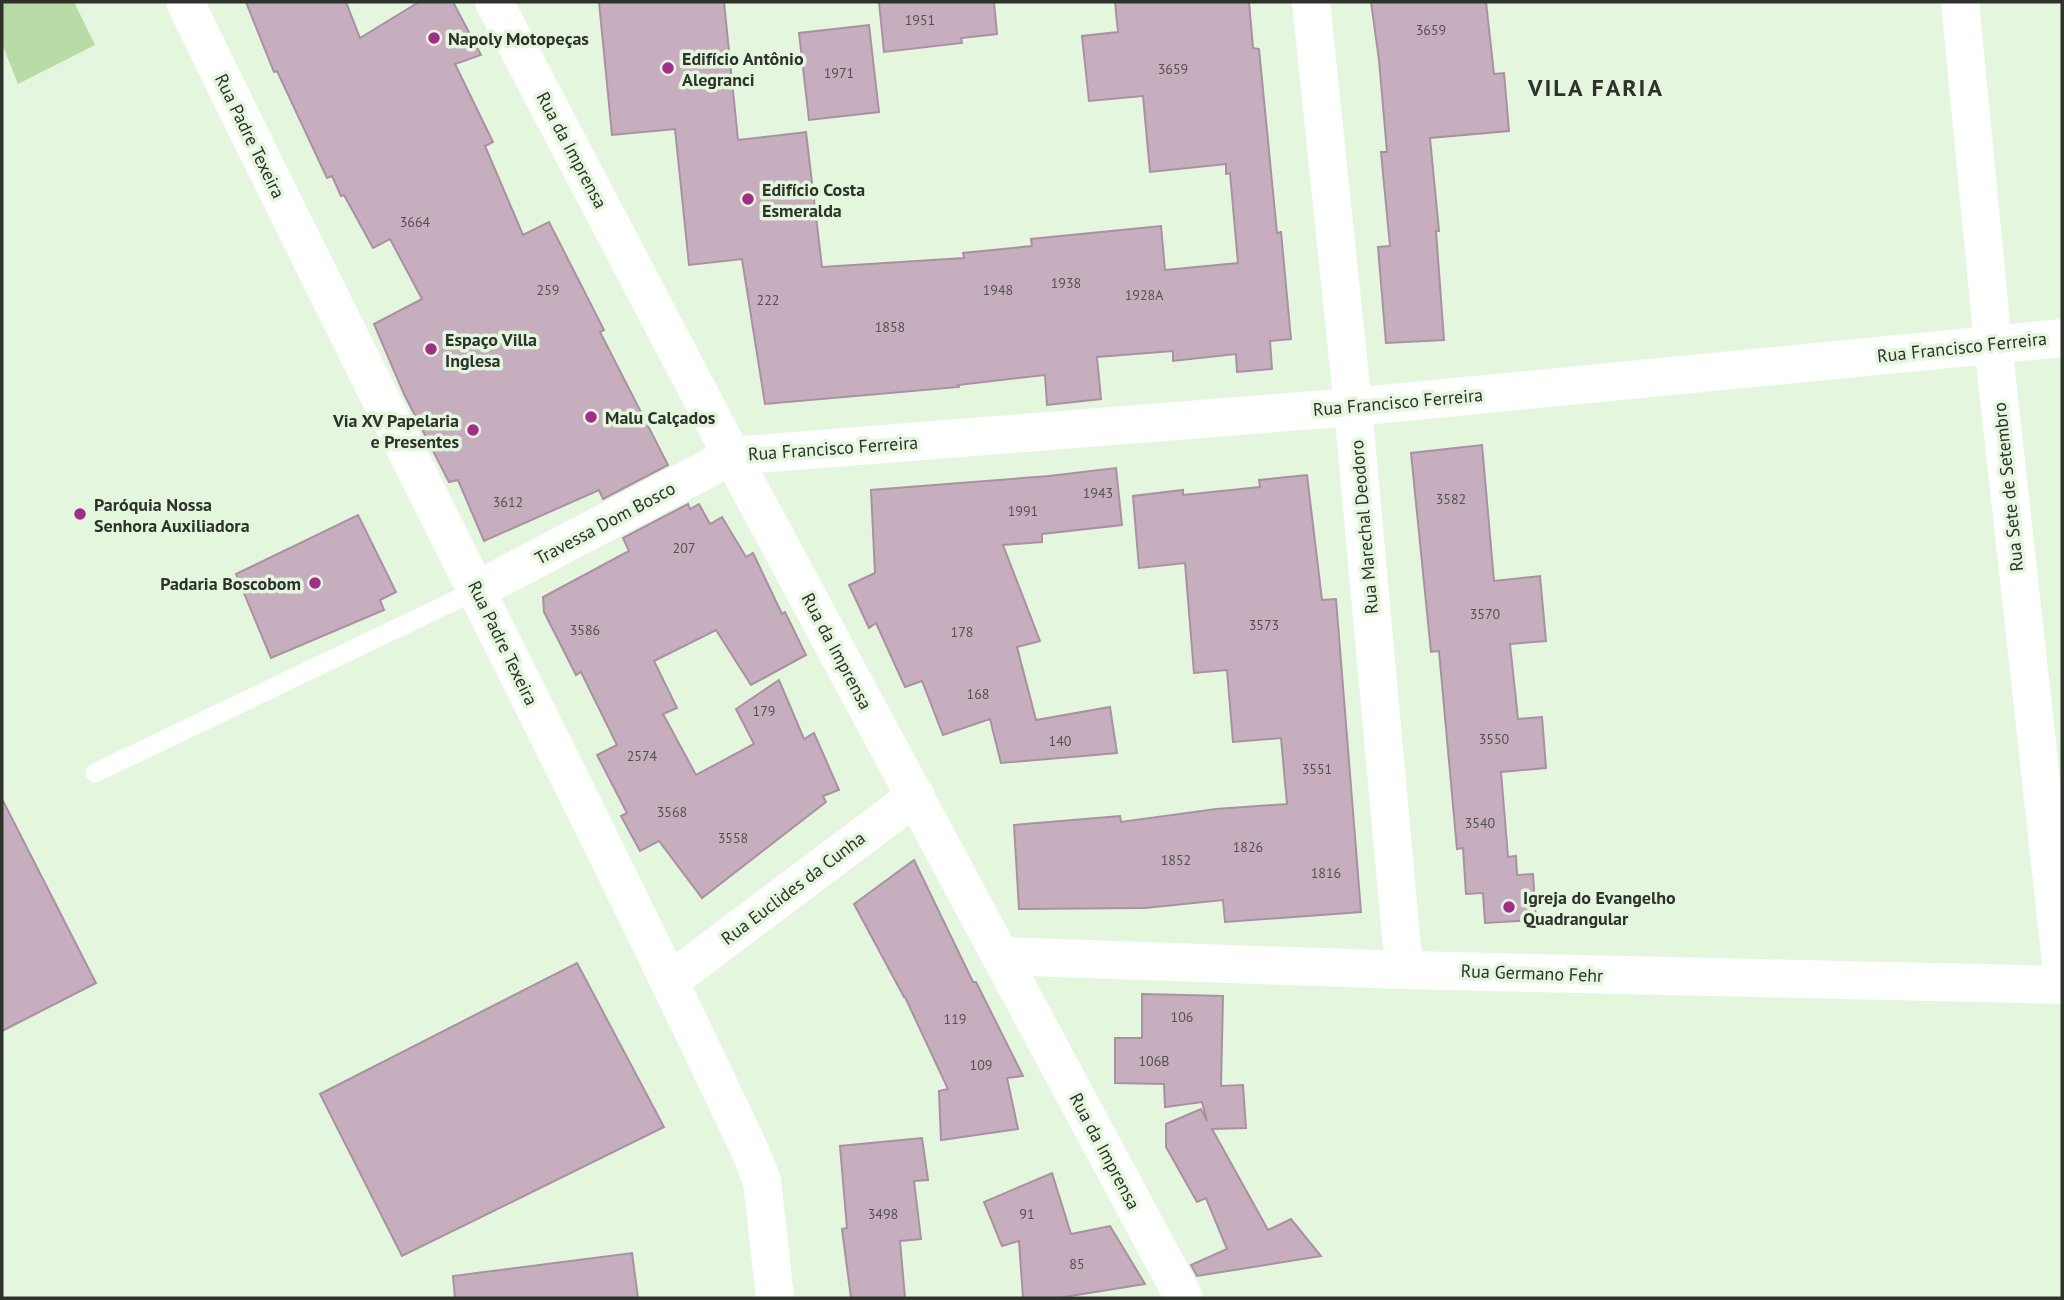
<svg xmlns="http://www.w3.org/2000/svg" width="2064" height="1300" viewBox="0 0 2064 1300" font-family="'PT Sans',sans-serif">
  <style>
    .garden { fill: #b9dba8 }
    .building { fill: #c7aebe; stroke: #a991a1; stroke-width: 2 }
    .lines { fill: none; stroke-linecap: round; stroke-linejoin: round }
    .lane { stroke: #fff; stroke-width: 19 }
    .street { stroke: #fff; stroke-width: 38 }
    .secondary { stroke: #fff; stroke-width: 38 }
    .poi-dot { fill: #a32e87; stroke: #e5f6de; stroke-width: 2.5 }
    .labels { text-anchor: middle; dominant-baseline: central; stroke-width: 7; stroke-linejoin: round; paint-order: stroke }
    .number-label { font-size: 14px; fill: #54524f }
    .poi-label { font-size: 18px; font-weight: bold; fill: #2d332a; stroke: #e5f6de; text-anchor: start }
    .street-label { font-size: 18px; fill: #2d332a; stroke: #e5f6de }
    .district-label { font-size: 24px; font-weight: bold; letter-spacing: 2px; fill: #2d332a; stroke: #e5f6de }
  </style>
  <rect width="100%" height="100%" fill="#e5f6de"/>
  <polygon class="garden" points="2,2 74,2 95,45 18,84 2,44"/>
  <g class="building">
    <polygon points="246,2 346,2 360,38 419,2 453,2 481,55 455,64 493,142 485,146 523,235 549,222 604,330 600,332 668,465 603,499 599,490 484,541 458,480 449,482 404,394 374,324 422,299 390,239 373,248 344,195 341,196 332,176 327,178 277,71 274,72"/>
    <polygon points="599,2 724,2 738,140 806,132 822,267 964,258 963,253 1032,246 1031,239 1161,226 1165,270 1238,263 1230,173 1226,174 1226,164 1150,172 1143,96 1089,101 1082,36 1118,32 1115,2 1249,2 1253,48 1259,49 1277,233 1281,232 1291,339 1270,341 1272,369 1237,372 1236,354 1173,361 1173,351 1097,357 1101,399 1047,405 1045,375 958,385 959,387 765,404 742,259 689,265 675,129 612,135"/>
    <polygon points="879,2 994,2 997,34 961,38 962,43 884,52"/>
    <polygon points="1371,2 1486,2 1494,74 1504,73 1509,131 1430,138 1439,231 1436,231 1444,340 1386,343 1378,247 1390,246 1381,152 1387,152 1379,60"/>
    <polygon points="869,25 879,112 809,120 799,33"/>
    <polygon points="1482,445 1494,581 1540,576 1546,641 1510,644 1518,719 1542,717 1546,768 1501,772 1508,857 1516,856 1517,875 1533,874 1536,920 1485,923 1483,893 1466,894 1463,848 1457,849 1439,651 1431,652 1411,453"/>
    <polygon points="1116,468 1122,525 1042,534 1042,542 1003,545 1040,641 1017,647 1036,720 1110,707 1117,753 1001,763 990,719 943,735 922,681 905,687 876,623 869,628 849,585 875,573 871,490 1049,476"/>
    <polygon points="1307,475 1322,600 1336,599 1361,912 1225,922 1223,900 1145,908 1019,909 1014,825 1120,816 1121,822 1216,809 1287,804 1281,738 1233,742 1227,670 1194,673 1185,563 1139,568 1133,496 1183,490 1183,495 1260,487 1259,480"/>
    <polygon points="688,504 690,509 699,504 710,524 722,517 746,557 753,553 782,614 785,612 806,655 751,685 716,630 654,661 677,708 663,714 696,775 754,744 736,709 779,680 804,739 814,733 839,790 823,796 826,802 702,898 659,841 640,851 621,816 627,813 597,755 617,745 581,672 576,675 544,612 543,597 629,551 623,538"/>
    <polygon points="358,515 396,592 380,600 384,610 271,658 236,574"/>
    <polygon points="2,799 96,983 2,1031"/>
    <polygon points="914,860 973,982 976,982 1023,1076 1007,1078 1018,1129 941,1140 939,1091 948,1089 905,997 904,997 854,904"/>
    <polygon points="577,963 664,1127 402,1256 320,1094"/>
    <polygon points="1142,994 1223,996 1221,1086 1243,1085 1246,1128 1212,1129 1268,1230 1291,1219 1321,1256 1197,1276 1191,1265 1227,1249 1206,1198 1197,1202 1166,1147 1166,1124 1201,1109 1207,1121 1202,1102 1165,1107 1164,1084 1115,1083 1115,1038 1142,1038"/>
    <polygon points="922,1138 928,1180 914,1181 921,1239 900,1241 905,1298 851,1298 842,1229 847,1228 840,1146"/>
    <polygon points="1052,1173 1071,1234 1110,1226 1145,1284 1058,1298 1023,1298 1019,1241 1002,1246 984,1202"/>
    <polygon points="632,1253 638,1298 455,1298 453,1276"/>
  </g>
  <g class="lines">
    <polyline class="lane" points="95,773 477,590"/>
    <g class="street">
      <polyline points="1311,2 1353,407 1404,970"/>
      <polyline points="1960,2 1993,344 2062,971"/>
      <polyline points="477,590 732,456 1353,407 2062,338"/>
      <polyline points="1001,956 1404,970 2062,985"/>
      <polyline points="670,981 916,796"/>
    </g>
    <g class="secondary">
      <path d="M185,2C371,387 569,766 751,1153L762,1181L775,1298"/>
      <polyline points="494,2 732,456 1184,1298"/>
    </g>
  </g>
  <g class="poi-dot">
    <circle cx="434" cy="38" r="7"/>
    <circle cx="668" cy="68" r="7"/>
    <circle cx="748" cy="199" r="7"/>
    <circle cx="431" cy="349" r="7"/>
    <circle cx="591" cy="417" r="7"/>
    <circle cx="473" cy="430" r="7"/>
    <circle cx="80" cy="514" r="7"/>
    <circle cx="315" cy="583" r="7"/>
    <circle cx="1509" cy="907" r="7"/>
  </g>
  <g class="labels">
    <g class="number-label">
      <text x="920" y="20">1951</text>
      <text x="1431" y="30">3659</text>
      <text x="1173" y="69">3659</text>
      <text x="839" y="73">1971</text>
      <text x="415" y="222">3664</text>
      <text x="1066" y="283">1938</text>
      <text x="548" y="290">259</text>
      <text x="998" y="290">1948</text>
      <text x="1144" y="295">1928A</text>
      <text x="768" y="300">222</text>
      <text x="890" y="327">1858</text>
      <text x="1098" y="493">1943</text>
      <text x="1451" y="499">3582</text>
      <text x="508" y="502">3612</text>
      <text x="1023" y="511">1991</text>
      <text x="684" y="548">207</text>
      <text x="1485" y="614">3570</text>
      <text x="1264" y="625">3573</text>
      <text x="585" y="630">3586</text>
      <text x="962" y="632">178</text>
      <text x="978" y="694">168</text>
      <text x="764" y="711">179</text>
      <text x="1494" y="739">3550</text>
      <text x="1060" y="741">140</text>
      <text x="642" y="756">2574</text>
      <text x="1317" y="769">3551</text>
      <text x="672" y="812">3568</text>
      <text x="1480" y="823">3540</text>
      <text x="733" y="838">3558</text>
      <text x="1248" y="847">1826</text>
      <text x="1176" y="860">1852</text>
      <text x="1326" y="873">1816</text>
      <text x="1182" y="1017">106</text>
      <text x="955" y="1019">119</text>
      <text x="1154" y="1061">106B</text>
      <text x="981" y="1065">109</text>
      <text x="883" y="1214">3498</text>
      <text x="1027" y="1214">91</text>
      <text x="1077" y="1264">85</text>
    </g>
    <g class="poi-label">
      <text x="448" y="38">Napoly Motopeças</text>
      <text x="682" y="58">Edifício Antônio<tspan x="682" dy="21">Alegranci</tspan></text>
      <text x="762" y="189">Edifício Costa<tspan x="762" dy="21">Esmeralda</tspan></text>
      <text x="445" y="339">Espaço Villa<tspan x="445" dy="21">Inglesa</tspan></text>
      <text x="605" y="417">Malu Calçados</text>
      <text x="459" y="420" text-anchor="end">Via XV Papelaria<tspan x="459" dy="21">e Presentes</tspan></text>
      <text x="94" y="504">Paróquia Nossa<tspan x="94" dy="21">Senhora Auxiliadora</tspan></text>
      <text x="301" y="583" text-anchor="end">Padaria Boscobom</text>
      <text x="1523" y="897">Igreja do Evangelho<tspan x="1523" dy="21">Quadrangular</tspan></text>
    </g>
    <g class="street-label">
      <text transform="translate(250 136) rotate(64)">Rua Padre Texeira</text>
      <text transform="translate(572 150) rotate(62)">Rua da Imprensa</text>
      <text transform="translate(1962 347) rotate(-6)">Rua Francisco Ferreira</text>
      <text transform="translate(1398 402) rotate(-5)">Rua Francisco Ferreira</text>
      <text transform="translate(833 448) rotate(-4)">Rua Francisco Ferreira</text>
      <text transform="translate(2008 487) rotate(-96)">Rua Sete de Setembro</text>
      <text transform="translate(605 523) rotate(-28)">Travessa Dom Bosco</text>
      <text transform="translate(1364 527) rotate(-95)">Rua Marechal Deodoro</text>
      <text transform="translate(503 643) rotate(64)">Rua Padre Texeira</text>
      <text transform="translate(837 651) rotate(62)">Rua da Imprensa</text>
      <text transform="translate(793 888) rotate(-37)">Rua Euclides da Cunha</text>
      <text transform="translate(1532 973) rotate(2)">Rua Germano Fehr</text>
      <text transform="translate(1105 1151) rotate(62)">Rua da Imprensa</text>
    </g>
    <g class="district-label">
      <text x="1596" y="87">VILA FARIA</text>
    </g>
  </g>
  <rect width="2064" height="1300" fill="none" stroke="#2d332a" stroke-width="7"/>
</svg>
